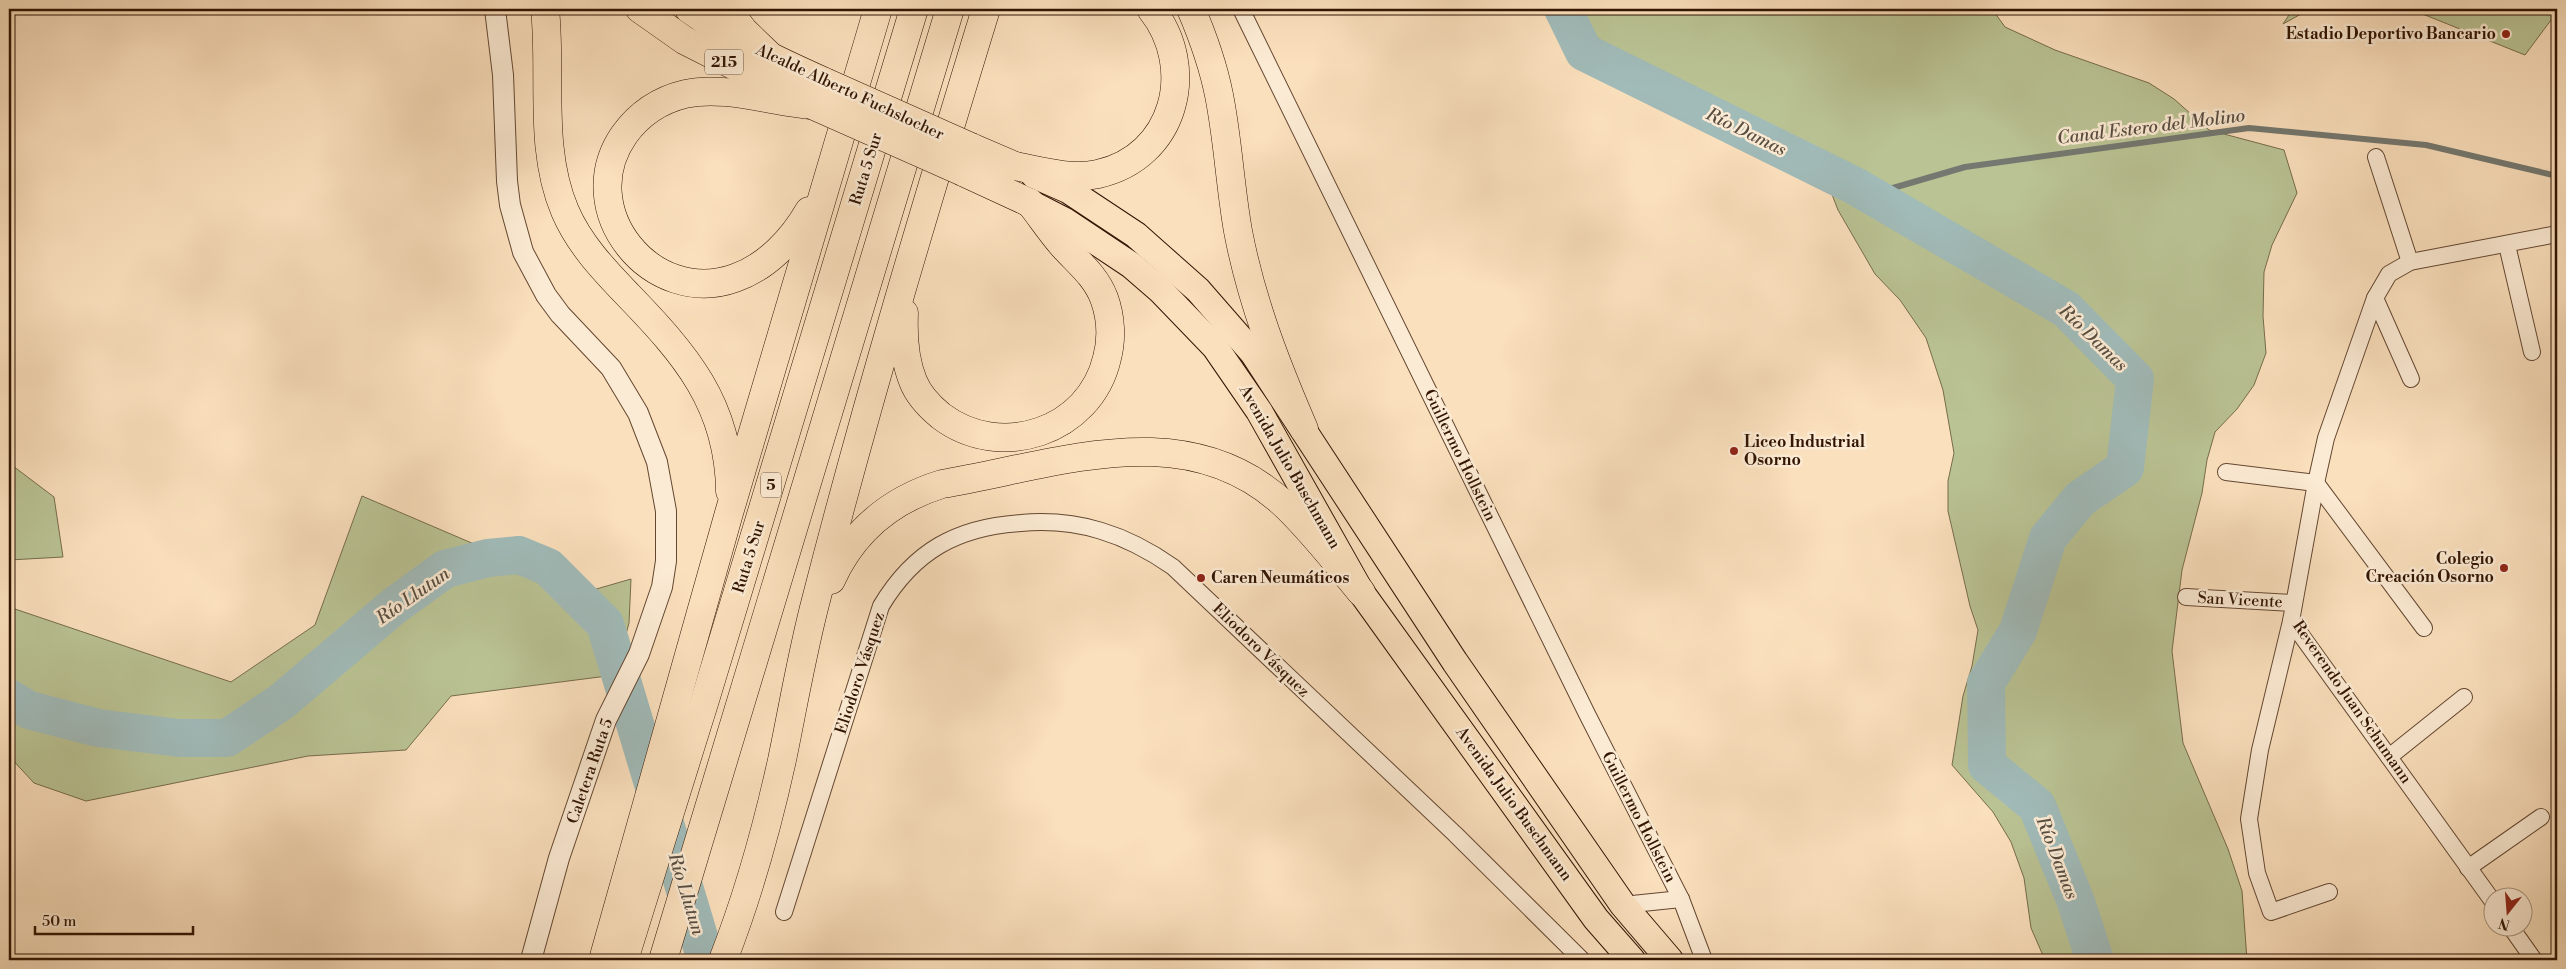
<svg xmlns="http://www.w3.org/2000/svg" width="2566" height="969" viewBox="0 0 2566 969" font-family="'Libre Bodoni',serif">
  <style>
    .green { fill: #bac394; stroke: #766c4b }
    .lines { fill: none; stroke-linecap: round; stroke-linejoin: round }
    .stream { stroke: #747870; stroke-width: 6 }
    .river { stroke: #a1bbb9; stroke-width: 38 }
    .minor-casing { stroke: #644731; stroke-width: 18 }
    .tertiary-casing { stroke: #644731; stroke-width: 22 }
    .primary-casing { stroke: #311402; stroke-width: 28 }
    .trunk-casing { stroke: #311402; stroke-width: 29 }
    .motorway-casing { stroke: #311402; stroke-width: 29 }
    .minor { stroke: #fcebd4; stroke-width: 16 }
    .tertiary { stroke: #fcebd4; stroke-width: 20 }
    .primary { stroke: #fbe0bd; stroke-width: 26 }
    .trunk { stroke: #fbe0bd; stroke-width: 28 }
    .motorway { stroke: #fbe0bd; stroke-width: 28 }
    .trunk-bridge-casing { stroke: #311402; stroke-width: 29; stroke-linecap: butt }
    .trunk-bridge { stroke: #fbe0bd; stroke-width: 28 }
    .poi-dot { fill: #8f2418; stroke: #fcebd4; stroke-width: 2 }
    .labels { text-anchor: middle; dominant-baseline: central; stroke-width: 5; stroke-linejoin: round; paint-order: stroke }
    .shield { fill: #fcebd4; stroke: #6e5441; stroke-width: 1 }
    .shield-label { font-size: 15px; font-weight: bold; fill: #311402 }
    .poi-label { font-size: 16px; font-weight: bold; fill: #311402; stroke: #fcebd4; text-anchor: end }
    .street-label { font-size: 16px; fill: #311402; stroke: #fcebd4 }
    .water-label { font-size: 18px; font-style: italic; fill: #584e42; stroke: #fcebd4 }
  </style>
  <rect width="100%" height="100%" fill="#fbe0bd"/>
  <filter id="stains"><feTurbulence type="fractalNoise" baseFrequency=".004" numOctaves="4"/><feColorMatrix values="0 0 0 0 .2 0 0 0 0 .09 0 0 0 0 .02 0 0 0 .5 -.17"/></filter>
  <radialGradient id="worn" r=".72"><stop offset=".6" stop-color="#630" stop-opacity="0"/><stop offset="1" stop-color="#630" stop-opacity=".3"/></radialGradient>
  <g class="green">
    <polygon points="1571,9 1992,9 2005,27 2055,50 2149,83 2174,99 2209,130 2284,150 2297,193 2272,245 2264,272 2263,316 2266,353 2254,385 2237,409 2215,432 2207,460 2202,493 2182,570 2172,651 2183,743 2228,849 2242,891 2247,960 2045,960 2031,928 2024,878 2011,842 1993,812 1952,765 1963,696 1972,666 1978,630 1970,606 1948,511 1948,481 1954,453 1943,390 1926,338 1900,300 1875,274 1838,210 1826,179 1811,160 1744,125 1698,110 1667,95 1633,70 1585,26"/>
    <polygon points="2293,9 2310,9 2283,24"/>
    <polygon points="2410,9 2557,9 2557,12 2525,55"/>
    <polygon points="9,463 54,497 63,557 9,560"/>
    <polygon points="362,496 586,592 631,579 629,623 615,675 451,696 406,750 308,756 86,801 34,783 9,756 9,600 9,607 231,682 315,625"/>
  </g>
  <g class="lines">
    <polyline class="stream" points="1869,195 1965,167 2249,128 2426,145 2557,176"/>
    <g class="river">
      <polyline points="1563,9 1584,52 1855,186 2066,309 2135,379 2125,468 2080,499 2048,538 2018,631 1986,683 1987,765 2037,806 2076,902 2095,960"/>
      <polyline points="9,698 29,710 98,728 179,738 227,738 281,702 394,606 445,569 488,558 519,555 548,567 605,624 706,960"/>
    </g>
    <defs>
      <g id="minor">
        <polyline points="1241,9 1587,714 1681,899 1704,960"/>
        <polyline points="2376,157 2410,262"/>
        <polyline points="2507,245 2532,352"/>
        <polyline points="2375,298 2411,379"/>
        <polyline points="2226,472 2316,483 2424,628"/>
        <polyline points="2186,597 2294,603"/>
        <polyline points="2291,621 2494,903"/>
        <polyline points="2389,757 2464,697"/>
        <polyline points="2468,868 2541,817"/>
        <polyline points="2329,892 2271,912 2257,873 2249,819 2260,750 2291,621 2316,483 2326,438 2375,298 2389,274 2410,262 2557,234"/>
        <polyline points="1623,905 1681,899"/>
        <path d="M784,912L881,606C914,551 957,527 1021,523C1078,518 1126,534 1173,567L1455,834L1582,960"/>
        <polyline points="2510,926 2534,960"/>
      </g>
      <polyline id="tertiary" points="495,9 503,75 507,181 510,205 523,252 546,295 560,314 611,368 638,413 657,462 666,511 666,561 662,587 639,654 606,720 559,858 531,960"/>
      <g id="primary">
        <polyline points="1034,175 1068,190 1136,235 1198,290 1253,353 1455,662 1623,905 1670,960"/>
        <polyline points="1030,203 1065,221 1131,265 1161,291 1215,347 1259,411 1361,592 1596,919 1632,960"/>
      </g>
      <g id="trunk">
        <polyline points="640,9 684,40 802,100"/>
        <path d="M689,9C731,39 778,61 825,82"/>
        <polyline points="971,147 1015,166"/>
        <polyline points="963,172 1030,203"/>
      </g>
      <g id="motorway">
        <path d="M545,9C552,75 538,148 565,211C579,244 604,270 628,295C685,354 729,404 730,491"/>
        <polyline points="727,9 744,31 773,59"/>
        <path d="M1191,9C1203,37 1213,65 1219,95C1228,140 1230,186 1238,231C1251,300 1276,364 1304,429"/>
        <path d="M1015,166C1041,171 1071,180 1098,174C1175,157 1198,68 1151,9"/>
        <path d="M809,211C793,239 767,267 735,278C652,308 572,210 624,135C639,114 660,100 685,94C725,85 772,102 812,105"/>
        <path d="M904,313C903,336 904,359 913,381C918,394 930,407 941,416C1000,461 1090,432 1107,358C1112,339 1111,317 1104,298C1096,277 1080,264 1065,248C1052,234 1042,218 1030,203"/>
        <path d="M831,580C853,531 890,500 942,484C1057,465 1187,412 1286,506C1313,532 1337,563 1361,592"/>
        <polyline points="603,960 729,513 878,9"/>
        <polyline points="624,960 705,700 914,9"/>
        <polyline points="663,960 950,9"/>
        <path d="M723,960C748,896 767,828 782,760C793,707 802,653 816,600C867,401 926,205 986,9"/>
      </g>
    </defs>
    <use href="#minor" class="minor-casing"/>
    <use href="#tertiary" class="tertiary-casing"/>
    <use href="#primary" class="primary-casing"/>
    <use href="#trunk" class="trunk-casing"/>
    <use href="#motorway" class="motorway-casing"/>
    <use href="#minor" class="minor"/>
    <use href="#tertiary" class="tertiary"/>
    <use href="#primary" class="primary"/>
    <use href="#trunk" class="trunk"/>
    <use href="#motorway" class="motorway"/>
    <defs>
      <g id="trunk-bridge">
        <polyline points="825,82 971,147"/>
        <polyline points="812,105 963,172"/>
      </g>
    </defs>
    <use href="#trunk-bridge" class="trunk-bridge-casing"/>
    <use href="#trunk-bridge" class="trunk-bridge"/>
  </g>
  <g class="poi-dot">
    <circle cx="2506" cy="34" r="5"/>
    <circle cx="1734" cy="451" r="5"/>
    <circle cx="2504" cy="568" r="5"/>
    <circle cx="1201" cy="578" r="5"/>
  </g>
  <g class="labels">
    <g class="shield">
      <rect x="705" y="49.5" width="38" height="25" rx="4"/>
      <rect x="761" y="472.5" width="20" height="25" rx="4"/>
    </g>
    <g class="shield-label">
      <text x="724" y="62">215</text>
      <text x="771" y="485">5</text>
    </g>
    <g class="poi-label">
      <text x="2496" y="34">Estadio Deportivo Bancario</text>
      <text x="1744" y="442" text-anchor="start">Liceo Industrial<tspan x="1744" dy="18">Osorno</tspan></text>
      <text x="2494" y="559">Colegio<tspan x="2494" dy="18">Creación Osorno</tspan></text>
      <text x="1211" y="578" text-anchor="start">Caren Neumáticos</text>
    </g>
    <g class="street-label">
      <text transform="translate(850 92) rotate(25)">Alcalde Alberto Fuchslocher</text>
      <text transform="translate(866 169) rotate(-73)">Ruta 5 Sur</text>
      <text transform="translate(1460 455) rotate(64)">Guillermo Hollstein</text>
      <text transform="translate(1290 467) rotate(60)">Avenida Julio Buschmann</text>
      <text transform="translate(749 557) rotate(-73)">Ruta 5 Sur</text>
      <text transform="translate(2240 600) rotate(3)">San Vicente</text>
      <text transform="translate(1261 650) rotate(44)">Eliodoro Vásquez</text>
      <text transform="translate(860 673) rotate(-72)">Eliodoro Vásquez</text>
      <text transform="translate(2352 702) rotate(55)">Reverendo Juan Schumann</text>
      <text transform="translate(590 771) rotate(-71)">Caletera Ruta 5</text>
      <text transform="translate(1514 804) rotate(54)">Avenida Julio Buschmann</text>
      <text transform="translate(1639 817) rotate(63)">Guillermo Hollstein</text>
    </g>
    <g class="water-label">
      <text transform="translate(2151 127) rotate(-7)">Canal Estero del Molino</text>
      <text transform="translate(1746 132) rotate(26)">Río Damas</text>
      <text transform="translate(2093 338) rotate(44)">Río Damas</text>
      <text transform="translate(413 596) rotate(-35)">Río Llutun</text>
      <text transform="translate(2057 858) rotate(69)">Río Damas</text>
      <text transform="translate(686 894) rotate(73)">Río Llutun</text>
    </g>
  </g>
  <rect width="2566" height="969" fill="none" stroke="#fbe0bd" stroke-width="30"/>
  <rect x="10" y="10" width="2546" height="949" fill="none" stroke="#311402" stroke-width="2.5"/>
  <rect x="15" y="15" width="2536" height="939" fill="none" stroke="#311402"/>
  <g transform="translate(2508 912) rotate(197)"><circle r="24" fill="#fcebd4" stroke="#ab9580"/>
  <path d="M0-4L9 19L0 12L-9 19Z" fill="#8f2418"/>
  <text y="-8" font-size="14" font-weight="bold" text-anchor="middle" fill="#311402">N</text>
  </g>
  <path d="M35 926v8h158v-8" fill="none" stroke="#311402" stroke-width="2.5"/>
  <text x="42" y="926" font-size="15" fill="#311402" stroke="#fcebd4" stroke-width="4" paint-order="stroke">50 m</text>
  <rect width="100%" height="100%" filter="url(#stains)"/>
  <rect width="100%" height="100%" fill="url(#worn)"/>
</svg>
